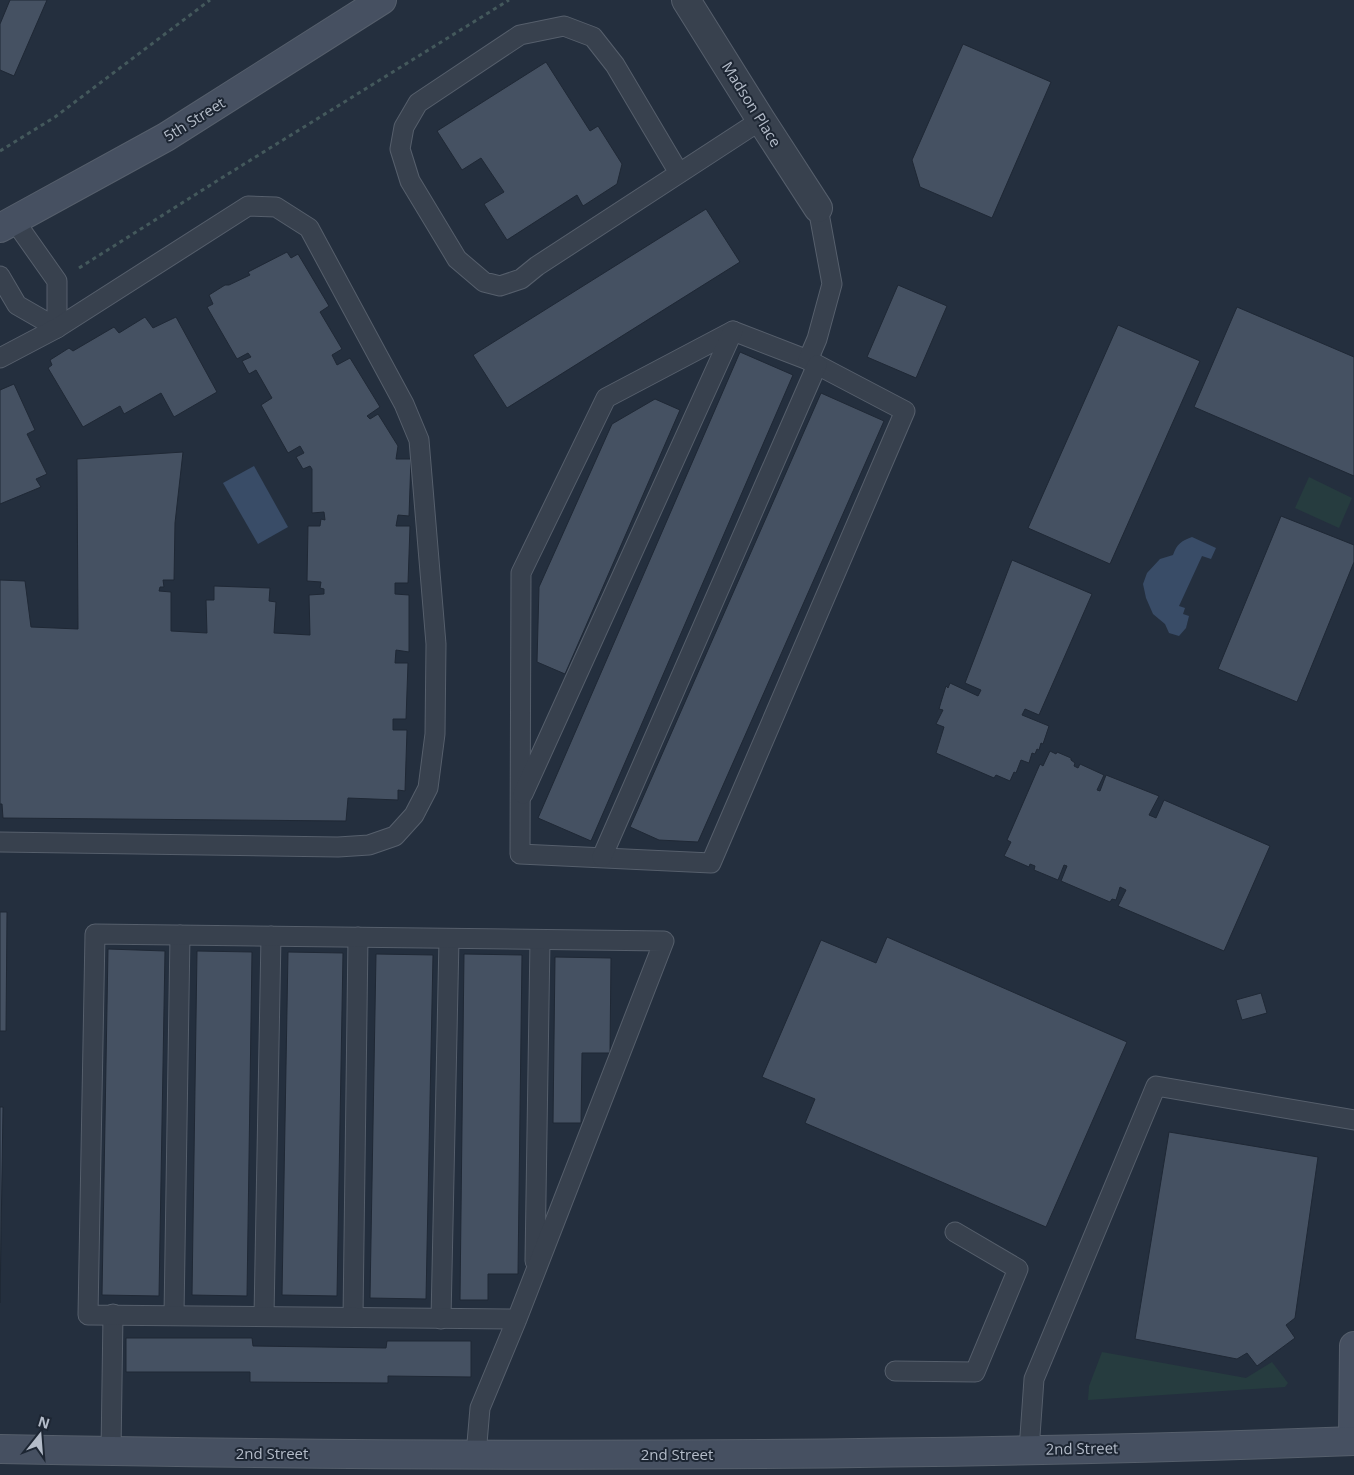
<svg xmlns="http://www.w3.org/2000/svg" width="1354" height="1475" viewBox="0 0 1354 1475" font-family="'Open Sans',sans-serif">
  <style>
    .green { fill: #263c3f }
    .water { fill: #394c67 }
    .building { fill: #455162; stroke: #1f2835 }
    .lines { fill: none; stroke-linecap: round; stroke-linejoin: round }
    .lane-casing { stroke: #565f6c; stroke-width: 21 }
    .street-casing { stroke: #565f6c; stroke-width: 30 }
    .secondary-casing { stroke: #565f6c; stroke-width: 30 }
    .path { stroke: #44595c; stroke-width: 3; stroke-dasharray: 4 4; stroke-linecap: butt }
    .lane { stroke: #38414e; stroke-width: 19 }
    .street { stroke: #38414e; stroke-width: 28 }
    .secondary { stroke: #465061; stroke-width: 28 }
    .labels { text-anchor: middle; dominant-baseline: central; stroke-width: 4; stroke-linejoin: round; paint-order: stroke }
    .street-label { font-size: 15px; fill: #b4bcc9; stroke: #1d2633 }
  </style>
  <rect width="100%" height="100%" fill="#242f3e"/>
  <g class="green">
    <polygon points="1309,477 1352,498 1339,528 1295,508"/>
    <polygon points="1102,1352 1246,1378 1272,1362 1288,1383 1285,1387 1088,1400 1089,1386"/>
  </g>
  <g class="water">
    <polygon points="254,466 288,527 258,544 223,483"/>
    <path d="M1192,537L1216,548L1211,559L1202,556L1179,606L1185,608L1183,614L1189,616L1186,628L1179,636L1169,633L1165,624L1153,614L1146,598L1143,584L1147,573L1160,559L1173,555C1177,544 1181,541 1192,537Z"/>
  </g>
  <g class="building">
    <polygon points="10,0 47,0 14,76 0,70 0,24"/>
    <polygon points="963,44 1051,82 992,218 920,187 912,160"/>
    <polygon points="546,62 590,131 598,126 622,164 617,184 583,206 577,195 507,240 484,204 504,192 481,158 462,170 437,131"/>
    <polygon points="706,209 740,262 507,408 473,355"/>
    <polygon points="287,252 291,258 298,254 329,306 320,312 342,349 332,355 337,365 350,358 380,407 367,416 370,419 378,414 398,446 396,459 411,459 409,516 398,515 396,526 410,526 408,583 395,583 395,594 409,595 409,652 396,650 395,663 408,663 406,719 393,719 393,730 407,730 405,791 398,790 398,800 348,798 346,821 3,818 2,804 0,804 0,580 25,581 31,627 78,629 77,459 183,452 175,523 174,580 163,580 164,587 160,587 159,591 171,592 171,631 207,633 206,600 214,600 214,586 270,588 269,601 276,602 274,633 310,635 309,595 324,594 324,589 320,588 321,582 307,581 308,526 320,526 321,519 325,520 324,512 312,513 312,469 310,466 303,469 296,457 304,453 300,446 288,453 261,405 272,398 256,370 249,374 242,361 251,357 248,353 237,359 207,307 213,304 209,295 225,285 229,285 250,275 248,272"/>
    <polygon points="898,285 947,306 916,378 867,357"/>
    <polygon points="1237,307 1354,357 1354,476 1194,407"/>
    <polygon points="145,317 153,328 176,317 217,392 174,417 161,393 124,414 120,406 83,427 48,368 52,365 50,360 69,348 73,351 114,327 119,333"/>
    <polygon points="1118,325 1200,361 1110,564 1028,528"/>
    <polygon points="740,352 793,375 591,841 538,818"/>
    <polygon points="14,384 35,430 27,434 47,474 36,479 41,487 0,504 0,390"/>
    <polygon points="821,393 884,421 698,842 659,840 630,827"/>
    <polygon points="655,399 680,410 565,674 537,662 539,587 612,424"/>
    <polygon points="1281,516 1354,545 1354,562 1297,702 1218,669"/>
    <polygon points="1012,560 1092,594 1039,715 1025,709 1022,715 1049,726 1043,744 1041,743 1039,750 1037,749 1035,754 1032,753 1029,763 1021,760 1016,773 1014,772 1010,781 996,775 994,778 936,753 944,727 936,724 943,710 939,709 941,702 946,686 948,688 950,683 978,696 981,690 965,683"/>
    <polygon points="1050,751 1056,754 1057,752 1071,758 1071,760 1075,763 1074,766 1078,768 1080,764 1104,775 1097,790 1100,791 1106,775 1159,796 1149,815 1156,818 1164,800 1270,846 1224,951 1118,906 1126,890 1120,887 1116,900 1112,899 1110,902 1061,881 1067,866 1064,865 1058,880 1034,870 1035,866 1030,864 1029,867 1004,856 1011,842 1007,840 1040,764 1043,766"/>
    <polygon points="0,912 7,912 6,1031 0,1031"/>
    <polygon points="887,937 1127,1042 1046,1227 805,1123 815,1099 762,1077 821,940 876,963"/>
    <polygon points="108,949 165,951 159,1296 102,1295"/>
    <polygon points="197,951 252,952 247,1296 192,1295"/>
    <polygon points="288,952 343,953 337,1296 282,1295"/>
    <polygon points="376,954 433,955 426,1299 370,1298"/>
    <polygon points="464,954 522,955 518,1274 488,1274 488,1300 460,1300"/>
    <polygon points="555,957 611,958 610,1053 582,1053 581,1123 553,1123"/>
    <polygon points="1261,993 1267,1013 1242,1020 1236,1000"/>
    <polygon points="0,1107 3,1107 0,1303"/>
    <polygon points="1169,1132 1318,1157 1295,1318 1286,1325 1295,1338 1257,1366 1247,1353 1237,1359 1135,1339"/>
    <polygon points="126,1338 252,1338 253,1346 386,1348 387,1341 471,1341 471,1377 388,1376 388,1383 250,1382 250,1372 126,1372"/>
  </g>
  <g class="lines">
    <defs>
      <g id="lane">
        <polyline points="679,173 615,65 593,37 564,26 520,35 418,103 404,127 400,149 410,181 457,259 484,282 500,286 521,279 537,266 761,120"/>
        <polyline points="0,276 17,305 57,328 57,281 14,220"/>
        <polygon points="733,331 808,360 905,411 711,863 520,854 521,573 606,398"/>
        <polyline points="0,358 57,328 248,206 276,207 309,228 404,404 419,440 436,644 435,734 428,788 414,815 395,836 369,845 338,847 0,842"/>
        <polyline points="808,360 817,339 832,284 818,208"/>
        <polyline points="523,794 733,331"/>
        <polyline points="602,857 817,365"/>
        <polyline points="535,1261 540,940"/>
        <polyline points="174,1315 180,935"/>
        <polyline points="264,1316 271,936"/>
        <polyline points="353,1317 358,937"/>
        <polyline points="441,1319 449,939"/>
        <polyline points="895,1371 975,1372 1018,1269 955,1232"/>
        <polyline points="1029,1450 1034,1379 1156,1086 1354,1120"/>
        <polyline points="111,1452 113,1314"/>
        <polyline points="476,1455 480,1408 517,1319 664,941 95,934 88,1315 517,1319"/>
      </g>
      <polyline id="street" points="686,0 761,120 818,208"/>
      <g id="secondary">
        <polyline points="0,228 166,137 382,0"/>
        <polyline points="1353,1441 1354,1346"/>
        <path d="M0,1449C451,1458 903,1458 1354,1441"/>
      </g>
    </defs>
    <use href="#lane" class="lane-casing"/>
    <use href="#street" class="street-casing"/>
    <use href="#secondary" class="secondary-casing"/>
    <g class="path">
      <polyline points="0,151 55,117 210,0"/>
      <polyline points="79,268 220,179 509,0"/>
    </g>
    <use href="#lane" class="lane"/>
    <use href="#street" class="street"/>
    <use href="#secondary" class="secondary"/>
  </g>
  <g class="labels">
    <g class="street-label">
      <text transform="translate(752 104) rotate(58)">Madson Place</text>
      <text transform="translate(194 119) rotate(-32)">5th Street</text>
      <text transform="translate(1082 1448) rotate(-1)">2nd Street</text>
      <text x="272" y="1453">2nd Street</text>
      <text x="677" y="1454">2nd Street</text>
    </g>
  </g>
  <g transform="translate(40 1435) rotate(17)" stroke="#1d2633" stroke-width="4" paint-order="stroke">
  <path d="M0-4L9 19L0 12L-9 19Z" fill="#b4bcc9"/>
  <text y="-8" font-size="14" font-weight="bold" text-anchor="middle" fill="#b4bcc9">N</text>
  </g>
</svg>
